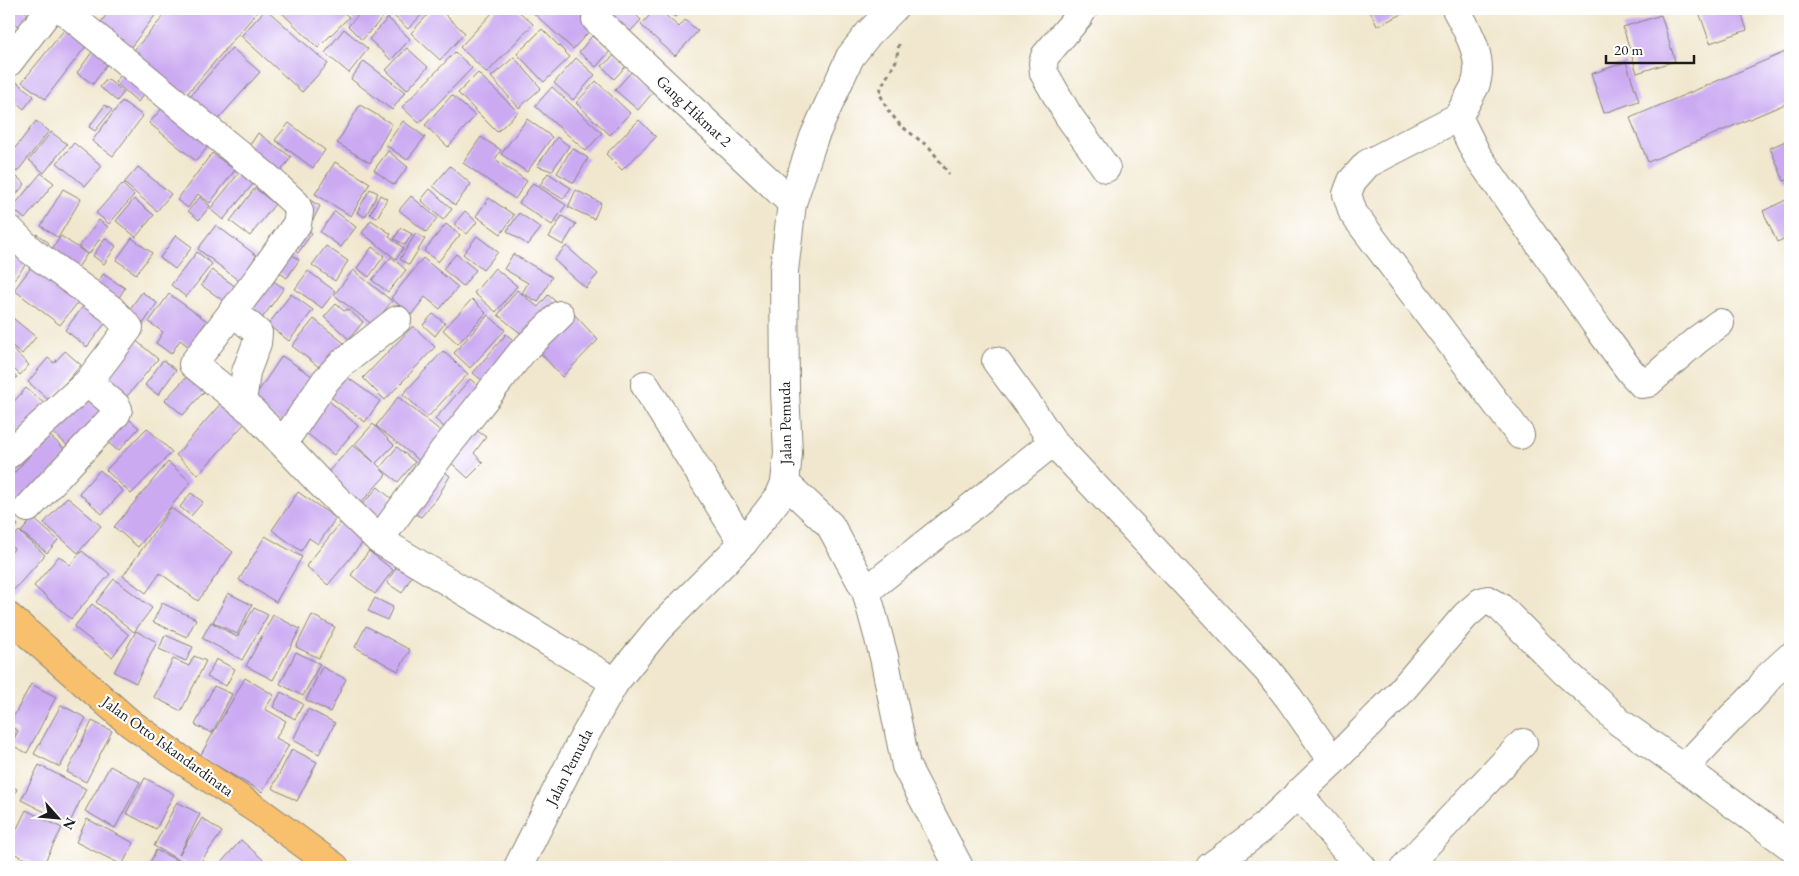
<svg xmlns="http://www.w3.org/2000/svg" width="1799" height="876" viewBox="0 0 1799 876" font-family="'EB Garamond',serif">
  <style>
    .building { fill: #cbaaf2 }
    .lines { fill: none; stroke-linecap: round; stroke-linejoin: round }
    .minor-casing { stroke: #868275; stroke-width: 30 }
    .major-casing { stroke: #868275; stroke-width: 30 }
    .path { stroke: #868275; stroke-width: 3; stroke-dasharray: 4 4; stroke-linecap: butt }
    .minor { stroke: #fff; stroke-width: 28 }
    .major { stroke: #f8bf6c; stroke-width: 28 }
    .labels { text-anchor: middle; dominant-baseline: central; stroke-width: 4.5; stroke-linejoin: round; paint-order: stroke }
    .street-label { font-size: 16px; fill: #1c1c1c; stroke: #fff }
  </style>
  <rect width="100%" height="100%" fill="#fff"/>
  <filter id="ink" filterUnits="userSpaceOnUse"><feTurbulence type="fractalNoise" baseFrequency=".02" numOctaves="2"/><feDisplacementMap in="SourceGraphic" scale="10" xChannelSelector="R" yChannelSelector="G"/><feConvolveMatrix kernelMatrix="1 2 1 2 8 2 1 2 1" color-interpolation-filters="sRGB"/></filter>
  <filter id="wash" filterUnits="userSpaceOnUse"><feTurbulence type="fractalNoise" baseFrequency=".0096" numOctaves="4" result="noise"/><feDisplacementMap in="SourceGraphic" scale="20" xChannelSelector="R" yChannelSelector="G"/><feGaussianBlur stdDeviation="1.12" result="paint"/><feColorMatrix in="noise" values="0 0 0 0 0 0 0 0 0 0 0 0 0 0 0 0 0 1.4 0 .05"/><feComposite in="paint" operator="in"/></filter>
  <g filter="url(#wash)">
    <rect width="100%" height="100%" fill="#f1e7ce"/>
    <g id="blocks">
      <g class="building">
        <polygon points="9,9 22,9 29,15 18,26 9,18"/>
        <polygon points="111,9 160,9 127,52 96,28"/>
        <polygon points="170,9 260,9 180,102 128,57"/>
        <polygon points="266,9 328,64 302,92 241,36"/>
        <polygon points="278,9 340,9 349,17 318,48"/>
        <polygon points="345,9 358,9 351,15"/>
        <polygon points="364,9 379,9 385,15 362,40 348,26"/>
        <polygon points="386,9 427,9 408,29"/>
        <polygon points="433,9 439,9 465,33 440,60 411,33"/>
        <polygon points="496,9 516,9 533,24 487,73 460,47"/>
        <polygon points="529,9 579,9 596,24 573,49"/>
        <polygon points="611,9 630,9 641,20 623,39 602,18"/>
        <polygon points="655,9 658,9 679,27 685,20 698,31 675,56 641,25"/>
        <polygon points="665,9 682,9 675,17"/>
        <polygon points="1369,9 1413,9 1377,26"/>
        <polygon points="1698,9 1740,9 1747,30 1710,43"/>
        <polygon points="1661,15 1675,61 1637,73 1623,27"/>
        <polygon points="388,18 410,39 391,60 369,39"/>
        <polygon points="69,24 90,41 45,99 22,82"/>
        <polygon points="344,29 368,49 349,73 325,53"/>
        <polygon points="542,29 570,57 544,82 517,54"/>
        <polygon points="592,36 610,51 596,67 579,52"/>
        <polygon points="97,45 112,57 93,84 77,73"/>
        <polygon points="232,48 260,72 211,127 184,103"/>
        <polygon points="407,48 428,67 407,90 386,70"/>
        <polygon points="1790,50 1790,102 1648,162 1630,118"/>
        <polygon points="455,52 472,68 419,123 402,107"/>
        <polygon points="616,54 627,65 614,79 602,66"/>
        <polygon points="514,57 541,88 519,108 491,77"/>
        <polygon points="576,58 595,75 573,100 554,83"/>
        <polygon points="364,61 405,92 392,110 351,79"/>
        <polygon points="1626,62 1639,101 1604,113 1591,74"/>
        <polygon points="633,70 655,90 638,110 615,90"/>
        <polygon points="124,71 146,91 138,102 115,82"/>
        <polygon points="478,73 518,112 497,132 458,93"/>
        <polygon points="107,79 124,92 117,101 100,87"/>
        <polygon points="14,80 34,96 24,109 9,96 9,86"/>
        <polygon points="596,81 630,113 610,135 576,103"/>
        <polygon points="552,87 602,133 586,151 535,106"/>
        <polygon points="452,95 475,116 448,147 425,125"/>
        <polygon points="122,101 143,116 113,156 92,141"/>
        <polygon points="105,105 112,110 95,131 89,127"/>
        <polygon points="165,105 211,143 196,161 149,123"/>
        <polygon points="360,105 392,124 370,163 337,143"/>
        <polygon points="527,119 552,137 527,172 501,154"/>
        <polygon points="639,120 656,137 622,170 606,154"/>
        <polygon points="36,121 49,131 17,172 9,166 9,156"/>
        <polygon points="403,121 425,137 407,160 386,145"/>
        <polygon points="289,123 325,150 313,168 275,140"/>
        <polygon points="51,132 67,144 44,173 29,160"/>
        <polygon points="258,133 291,157 277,177 244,154"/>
        <polygon points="481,137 501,150 495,159 527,181 515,199 463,163"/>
        <polygon points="557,137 569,146 552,171 537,166"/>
        <polygon points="1790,139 1790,179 1784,181 1770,148"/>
        <polygon points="74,143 102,166 85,186 57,163"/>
        <polygon points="572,148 588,158 574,183 557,173"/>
        <polygon points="388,151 408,167 394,185 374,170"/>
        <polygon points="212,153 235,170 210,203 198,194 188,208 177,200"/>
        <polygon points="335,162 370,183 351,216 315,194"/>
        <polygon points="450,166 471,184 455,205 433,186"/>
        <polygon points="138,167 171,194 157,211 124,183"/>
        <polygon points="9,170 25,184 9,203"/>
        <polygon points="41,173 54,183 25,219 12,208"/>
        <polygon points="239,173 253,184 223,220 210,209"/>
        <polygon points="548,173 571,188 563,199 540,185"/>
        <polygon points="533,183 566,205 552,225 519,203"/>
        <polygon points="122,184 134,195 109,224 96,213"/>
        <polygon points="255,188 275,204 250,236 230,221"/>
        <polygon points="63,189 81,199 58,238 41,226"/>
        <polygon points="370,189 378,193 365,217 357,212"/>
        <polygon points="430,189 452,209 443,220 421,200"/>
        <polygon points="576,190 601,203 594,219 568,207"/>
        <polygon points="380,195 387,199 377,218 370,214"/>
        <polygon points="411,196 437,218 426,232 399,210"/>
        <polygon points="200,197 210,206 199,220 188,211"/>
        <polygon points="489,198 514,215 501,234 476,216"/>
        <polygon points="1790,198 1790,236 1777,242 1763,211"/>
        <polygon points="134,199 154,215 136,237 116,221"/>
        <polygon points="308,199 320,206 313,220 300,213"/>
        <polygon points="335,211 356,227 341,247 320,232"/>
        <polygon points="465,211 477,222 467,234 454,224"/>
        <polygon points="519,213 541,228 528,245 507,231"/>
        <polygon points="562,216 576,224 563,245 549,237"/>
        <polygon points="99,220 108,227 89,254 79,247"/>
        <polygon points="371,220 391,234 389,237 404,248 396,259 362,233"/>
        <polygon points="446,224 460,235 438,262 424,251"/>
        <polygon points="216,225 261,259 243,284 198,249"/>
        <polygon points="300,225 312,233 298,253 287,245"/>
        <polygon points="401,228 412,234 405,245 394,239"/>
        <polygon points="416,233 425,239 409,265 400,259"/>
        <polygon points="37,234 49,243 41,254 29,245"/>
        <polygon points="176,235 192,247 175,269 160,258"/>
        <polygon points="61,236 87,254 73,275 47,256"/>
        <polygon points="477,236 498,252 483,270 463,254"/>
        <polygon points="105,238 116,246 104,264 93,256"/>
        <polygon points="132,238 152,253 136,274 116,260"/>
        <polygon points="9,245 29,260 9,286"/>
        <polygon points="326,246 348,261 335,281 312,265"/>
        <polygon points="566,246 598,274 586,288 554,260"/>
        <polygon points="372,247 384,256 369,277 357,268"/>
        <polygon points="284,249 299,260 287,278 271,266"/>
        <polygon points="197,252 212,264 186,297 171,285"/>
        <polygon points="456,254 476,270 463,286 443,269"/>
        <polygon points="513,254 552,277 538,302 522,293 528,283 504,269"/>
        <polygon points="391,257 406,270 388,292 372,280"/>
        <polygon points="423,258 458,287 440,309 425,297 411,315 391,298"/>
        <polygon points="33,265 79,301 60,325 14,290"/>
        <polygon points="495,268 517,286 496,312 474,293"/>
        <polygon points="212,270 239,289 228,304 201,285"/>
        <polygon points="353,270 392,301 373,325 334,295"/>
        <polygon points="308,271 335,291 322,308 295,289"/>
        <polygon points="103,274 125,288 115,304 93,291"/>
        <polygon points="266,276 284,288 255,328 238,315"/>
        <polygon points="517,290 538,307 548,295 559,304 530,341 498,315"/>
        <polygon points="142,292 157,303 143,324 127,313"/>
        <polygon points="169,294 207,321 189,347 180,340 171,354 156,343 163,332 149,322"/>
        <polygon points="291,294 313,310 289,341 268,325"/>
        <polygon points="472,299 486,313 458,344 443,330"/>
        <polygon points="85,304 107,321 87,347 65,330"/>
        <polygon points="336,304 344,311 348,309 363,322 349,339 324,317"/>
        <polygon points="573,313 598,340 562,377 538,350"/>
        <polygon points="433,314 445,323 435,336 423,325"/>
        <polygon points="9,315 36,337 22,354 9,343"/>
        <polygon points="488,315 505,330 470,368 454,353"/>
        <polygon points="314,319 349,347 328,374 292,346"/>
        <polygon points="413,326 435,347 385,400 363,378"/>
        <polygon points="506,334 522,347 489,386 473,373"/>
        <polygon points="133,338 158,359 123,401 98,379"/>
        <polygon points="9,346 29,365 20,375 9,364"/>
        <polygon points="65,351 81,365 50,401 28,382 48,358 54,363"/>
        <polygon points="443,351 468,374 428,417 403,394"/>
        <polygon points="282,356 318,380 288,427 251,402"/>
        <polygon points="163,360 176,370 158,395 145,385"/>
        <polygon points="9,369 17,377 9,387"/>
        <polygon points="193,370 210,385 183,415 165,400"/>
        <polygon points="340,372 380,401 365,422 325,393"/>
        <polygon points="470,379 486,393 451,433 435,419"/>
        <polygon points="26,388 46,405 9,443 9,407"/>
        <polygon points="87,390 110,410 73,451 51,430"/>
        <polygon points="398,397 447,436 425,465 376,426"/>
        <polygon points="329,401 358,426 334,455 304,431"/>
        <polygon points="222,402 245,423 198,475 176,455"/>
        <polygon points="122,413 139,428 118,451 101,436"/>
        <polygon points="373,424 394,445 376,463 386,475 359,505 326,474 353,445 374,462 355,444"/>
        <polygon points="147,428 172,452 131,494 106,470"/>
        <polygon points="473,428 486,437 474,453 483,463 468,478 448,460"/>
        <polygon points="48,434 69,453 18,510 9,502 9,479"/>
        <polygon points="397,447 415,462 398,482 380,468"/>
        <polygon points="168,462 191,482 138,547 114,527"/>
        <polygon points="441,469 450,476 437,498 421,517 409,511"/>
        <polygon points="100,470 123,491 102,514 79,493"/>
        <polygon points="378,487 394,501 378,520 361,506"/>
        <polygon points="298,492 336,518 318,544 309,538 301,551 272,530"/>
        <polygon points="191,493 203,502 191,516 180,507"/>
        <polygon points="67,497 101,526 78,553 44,523"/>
        <polygon points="171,508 233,552 198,601 160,573 146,593 123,576"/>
        <polygon points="9,516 18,525 9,535"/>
        <polygon points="33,518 58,540 47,553 21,532"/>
        <polygon points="342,521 365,540 328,585 306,566"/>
        <polygon points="19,531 45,555 12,592 9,589 9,555 14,549 9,542"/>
        <polygon points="265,536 302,557 276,602 239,580"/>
        <polygon points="82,551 110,574 71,619 34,586 59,556 70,565"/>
        <polygon points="369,551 393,570 375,594 351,575"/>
        <polygon points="401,559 416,569 402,593 387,583"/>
        <polygon points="114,579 152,608 134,632 96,602"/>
        <polygon points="228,593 252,605 237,634 213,622"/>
        <polygon points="375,598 393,607 387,620 368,611"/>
        <polygon points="162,603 196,619 187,637 153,622"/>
        <polygon points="92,604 129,635 112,657 74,627"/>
        <polygon points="254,608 268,615 242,660 202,638 211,622 237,637"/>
        <polygon points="273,615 300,629 273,680 246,666"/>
        <polygon points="312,615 335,627 319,658 296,647"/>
        <polygon points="366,626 410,650 398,671 355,647"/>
        <polygon points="136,631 157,642 136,683 114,672"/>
        <polygon points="165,635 193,647 186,661 159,649"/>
        <polygon points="296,652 320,664 303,696 280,684"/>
        <polygon points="194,656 206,661 181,711 154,697 173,659 189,666"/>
        <polygon points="216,659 235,669 226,686 207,677"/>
        <polygon points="322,667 346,679 330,712 306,700"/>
        <polygon points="245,678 274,695 265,709 286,721 276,738 289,745 262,792 200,756"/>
        <polygon points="31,684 56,697 27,753 11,745 18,731 9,725"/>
        <polygon points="214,686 232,694 212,733 195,725"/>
        <polygon points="281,692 303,704 295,719 273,707"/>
        <polygon points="61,705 86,718 60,767 34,754"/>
        <polygon points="308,709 335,723 319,754 293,740"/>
        <polygon points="92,721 112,731 86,782 67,772"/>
        <polygon points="9,729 15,733 9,744"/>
        <polygon points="292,749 317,762 297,801 272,788"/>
        <polygon points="39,765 86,789 69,824 21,800"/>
        <polygon points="110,766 140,782 115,828 85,811"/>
        <polygon points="145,778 174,794 156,829 126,813"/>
        <polygon points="9,785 17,789 9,807"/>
        <polygon points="177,802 200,814 179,855 202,818 222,832 197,867 191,867 154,846"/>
        <polygon points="26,810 62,828 42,867 9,851 9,845"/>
        <polygon points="87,819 134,843 122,865 76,842"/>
        <polygon points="241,840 269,865 267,867 217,867"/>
        <polygon points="156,850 183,863 181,867 148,867"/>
        <polygon points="22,860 35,867 18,867"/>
      </g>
    </g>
  </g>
  <g filter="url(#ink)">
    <use href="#blocks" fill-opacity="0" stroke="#868275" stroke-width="1"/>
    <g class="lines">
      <defs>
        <g id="minor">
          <polyline points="62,9 268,178 296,204 299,212 297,224 260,276 193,364 253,412 319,482 379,540 615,682"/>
          <polyline points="1083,9 1079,16 1045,56 1043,63 1044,73 1068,115 1106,168"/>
          <path d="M1456,9C1468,31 1485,60 1475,86C1470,96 1464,106 1458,117L1477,155L1599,329L1630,371L1642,384L1648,383L1697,340L1720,323"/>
          <polyline points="596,19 792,203"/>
          <polyline points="9,62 50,9"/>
          <polyline points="1458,117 1367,164 1352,181 1347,194 1353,213 1520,435"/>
          <polyline points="9,229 30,250 111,309 129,328 88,382 9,454"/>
          <polyline points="233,311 258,333 257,343 246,372 242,403"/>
          <polyline points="996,361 1029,406 1053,442 1268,671 1289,698 1333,761"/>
          <polyline points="645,385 743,543"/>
          <polyline points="283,443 326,380 340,365 397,320"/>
          <polyline points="785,483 830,525 866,591 884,657 906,766 959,867"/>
          <polyline points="28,508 116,414 118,409 116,406 88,382"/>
          <polyline points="379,540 444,450 522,352 560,315"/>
          <polyline points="866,591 1053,442"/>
          <polyline points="1684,768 1790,846"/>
          <polyline points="1298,793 1343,847 1362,867"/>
          <polyline points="518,867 579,746 615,682 658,629 743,543 779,497 785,483 788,453 785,391 784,271 792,203 814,137 850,57 869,33 893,9"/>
          <polyline points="1210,867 1260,830 1333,761 1396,697 1465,616 1481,602 1488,600 1500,607 1566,673 1596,699 1619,722 1684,768 1732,717 1748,702 1759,690 1769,676 1790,657"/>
          <polyline points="1405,867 1523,743"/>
        </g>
        <polyline id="major" points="9,617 130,723 179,758 259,811 335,867"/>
      </defs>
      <use href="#minor" class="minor-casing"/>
      <use href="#major" class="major-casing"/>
      <polyline class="path" points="899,44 896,61 881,87 880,94 888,110 900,125 930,148 949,174"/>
      <use href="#minor" class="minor"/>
      <use href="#major" class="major"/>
    </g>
  </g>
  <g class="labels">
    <g class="street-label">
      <text transform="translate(694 111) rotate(43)">Gang Hikmat 2</text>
      <text transform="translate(785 423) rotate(-91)">Jalan Pemuda</text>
      <text transform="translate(168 746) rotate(36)">Jalan Otto Iskandardinata</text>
      <text transform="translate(569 767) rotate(-63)">Jalan Pemuda</text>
    </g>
  </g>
  <rect width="1799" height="876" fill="none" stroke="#fff" stroke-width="30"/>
  <g transform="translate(58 818) rotate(117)" stroke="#ffffff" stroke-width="4" paint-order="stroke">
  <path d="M0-4L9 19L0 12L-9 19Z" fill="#1c1c1c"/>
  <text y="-8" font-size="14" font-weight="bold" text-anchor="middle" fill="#1c1c1c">N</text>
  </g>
  <path d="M1606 55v8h88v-8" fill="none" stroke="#1c1c1c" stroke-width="2.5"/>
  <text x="1614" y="55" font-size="15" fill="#1c1c1c" stroke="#ffffff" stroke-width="4" paint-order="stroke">20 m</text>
</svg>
